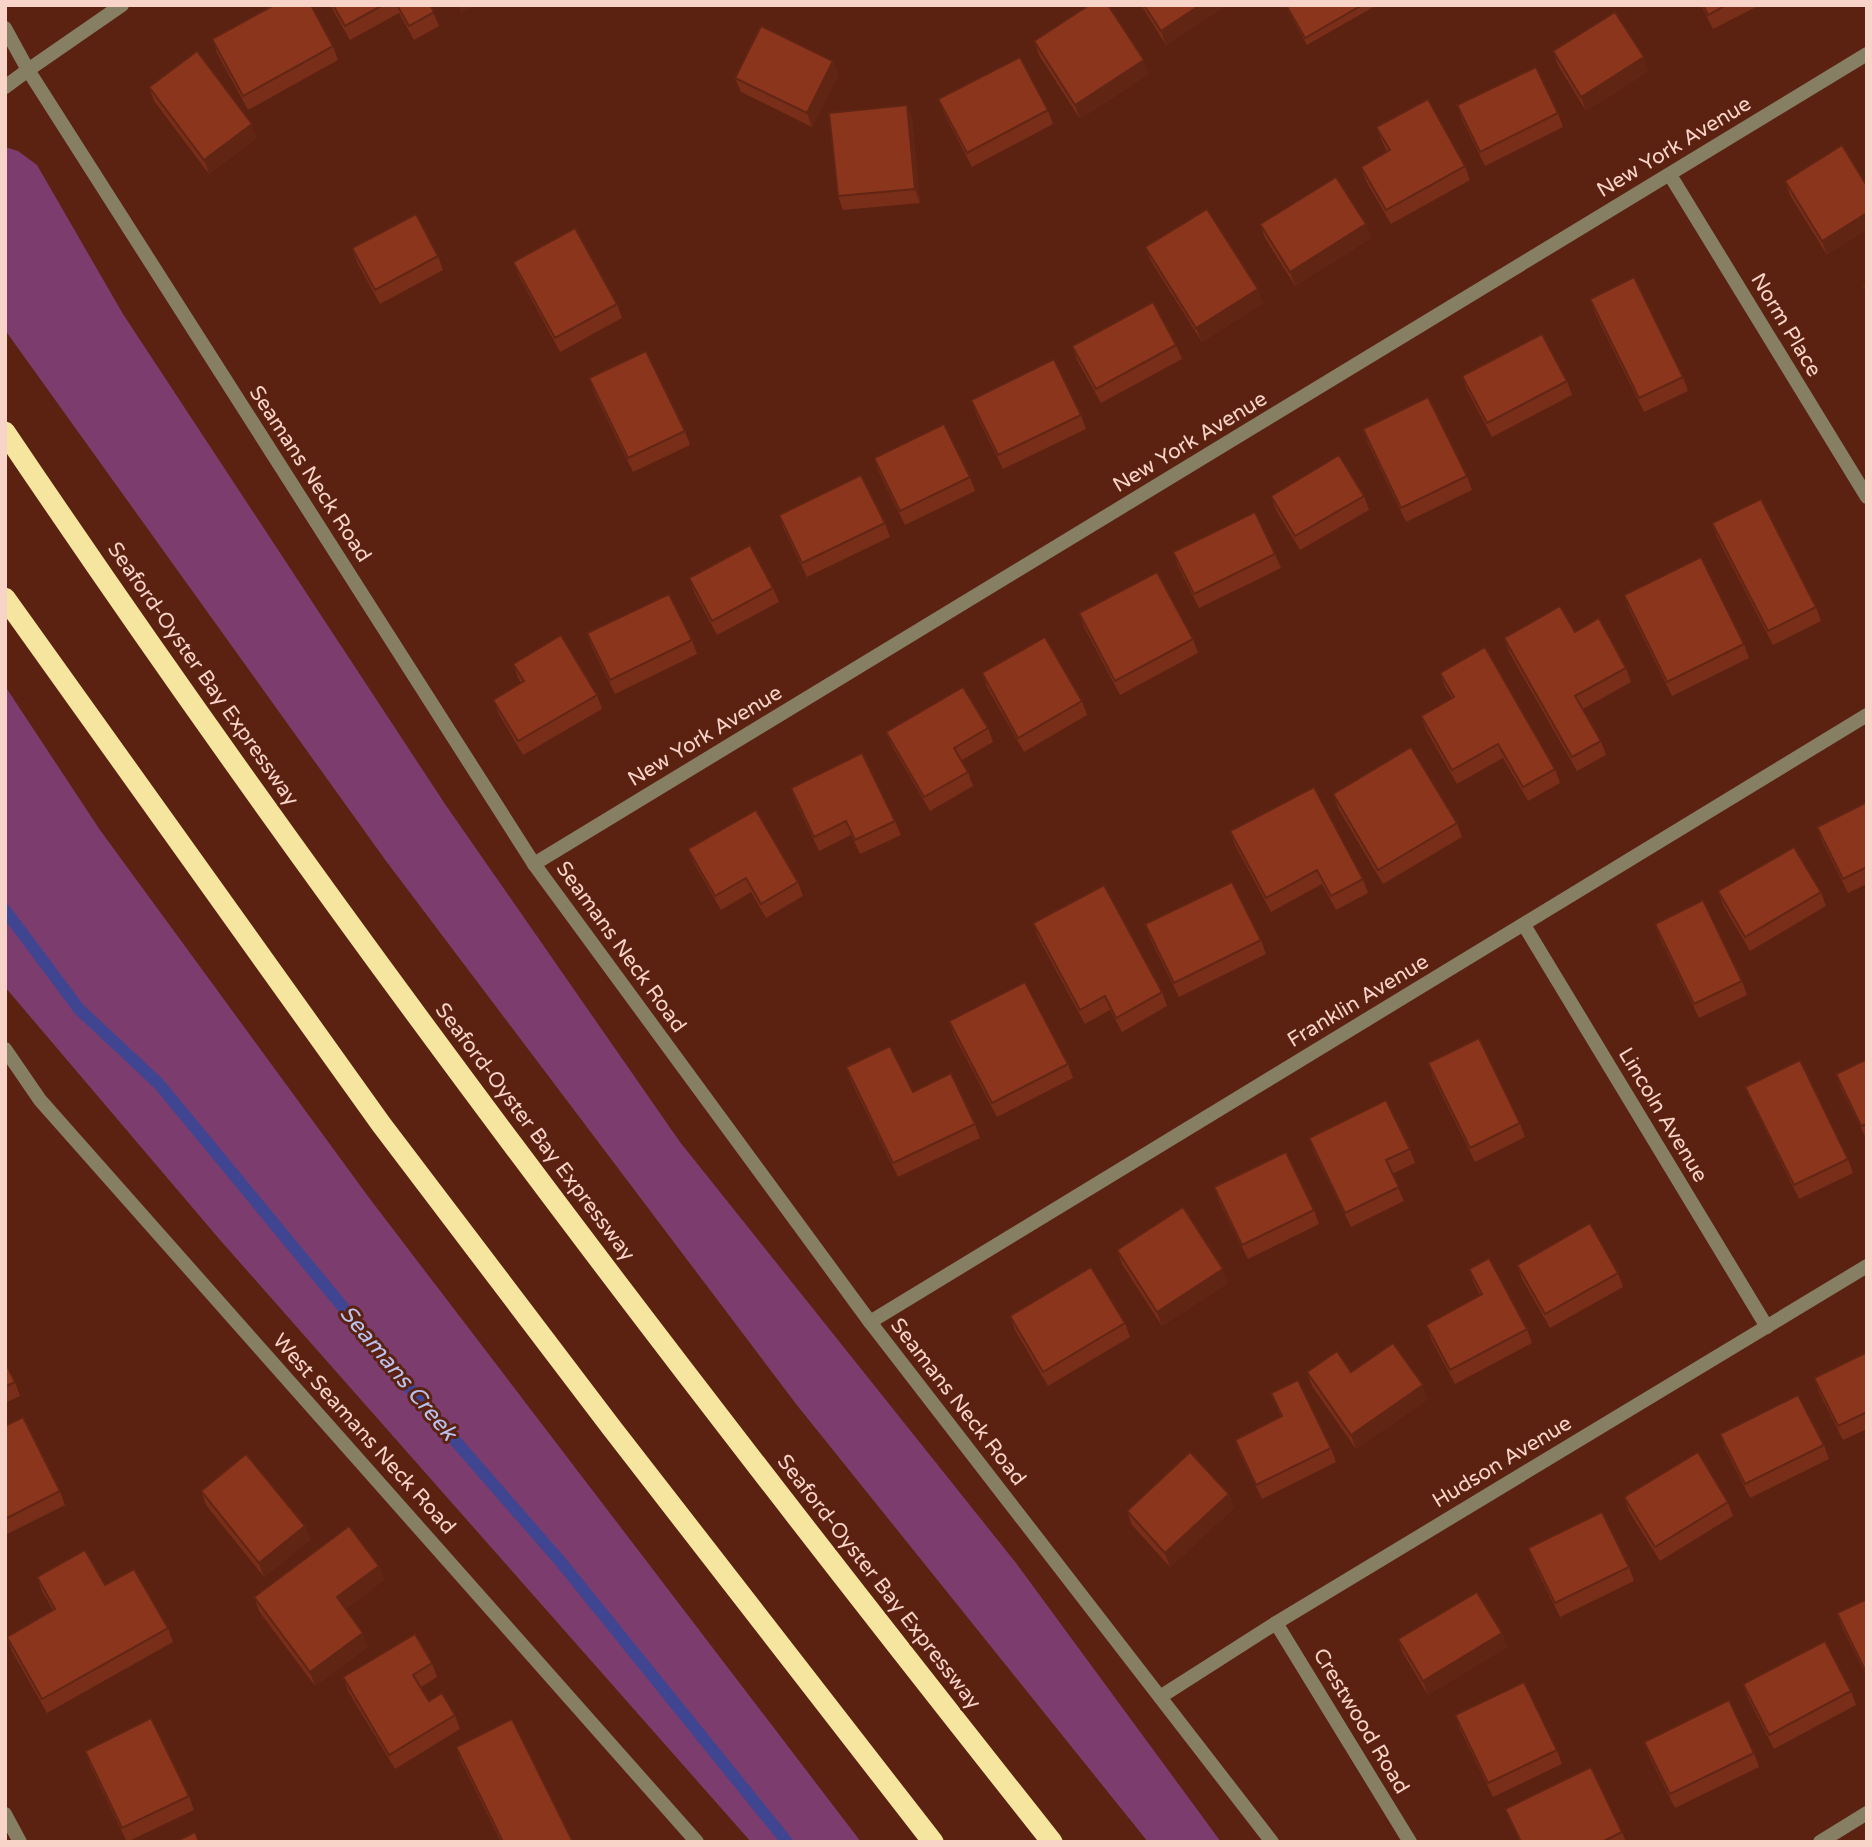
<svg xmlns="http://www.w3.org/2000/svg" width="1872" height="1847" viewBox="0 0 1872 1847" font-family="'Varela Round',sans-serif">
  <style>
    .green { fill: #7c3c6d }
    .lines { fill: none; stroke-linecap: round; stroke-linejoin: round }
    .stream { stroke: #3f4591; stroke-width: 12 }
    .minor { stroke: #867f64; stroke-width: 14 }
    .tertiary { stroke: #867f64; stroke-width: 14 }
    .motorway { stroke: #f5e59f; stroke-width: 21 }
    .wall { fill: #782e19 }
    .shaded-wall { fill: #612514 }
    .building { fill: #8b351d; stroke: #612514; stroke-width: 2 }
    .labels { text-anchor: middle; dominant-baseline: central; stroke-width: 6; stroke-linejoin: round; paint-order: stroke }
    .street-label { font-size: 21px; fill: #f8d3c8; stroke: #5b2111 }
    .water-label { font-size: 23px; font-style: italic; fill: #b9c1ec; stroke: #5b2111 }
  </style>
  <rect width="100%" height="100%" fill="#5b2111"/>
  <g class="green">
    <polygon points="5,147 18,151 37,165 123,314 445,804 680,1142 1016,1563 1221,1842 1148,1842 796,1404 386,861 5,330"/>
    <polygon points="5,686 100,830 370,1199 861,1842 751,1842 220,1240 5,987"/>
  </g>
  <g class="lines">
    <polyline class="stream" points="5,910 79,1009 159,1084 417,1397 560,1561 787,1842"/>
    <g class="minor">
      <polyline points="5,87 28,70"/>
      <polyline points="1670,175 1867,497"/>
      <polyline points="534,864 1867,54"/>
      <polyline points="1524,925 1767,1327"/>
      <polyline points="5,1049 40,1100 697,1842"/>
      <polyline points="870,1322 1867,715"/>
      <polyline points="1276,1623 1410,1842"/>
      <polyline points="1160,1697 1276,1623 1867,1266"/>
      <polyline points="5,1814 20,1842"/>
      <polyline points="1820,1842 1867,1813"/>
    </g>
    <g class="tertiary">
      <polyline points="5,28 28,70 534,864 870,1322 1272,1842"/>
      <polyline points="28,70 122,5"/>
    </g>
    <g class="motorway">
      <path d="M5,432C332,918 688,1383 1052,1842"/>
      <polyline points="5,598 381,1124 611,1427 933,1842"/>
    </g>
  </g>
  <g class="wall">
    <polygon points="330,5 430,5 439,26 414,40 399,13 350,40"/>
    <polygon points="1141,5 1227,5 1166,45"/>
    <polygon points="1285,5 1377,5 1307,45"/>
    <polygon points="1701,5 1760,5 1713,29"/>
    <polygon points="212,39 333,46 338,60 248,110 217,53"/>
    <polygon points="1034,41 1149,74 1080,119 1039,55"/>
    <polygon points="1553,51 1649,71 1586,111 1558,65"/>
    <polygon points="833,61 838,75 812,127 741,92 735,78"/>
    <polygon points="149,87 257,138 209,174 154,101"/>
    <polygon points="938,99 1048,110 1053,124 972,167 944,113"/>
    <polygon points="907,105 912,119 920,203 843,210 838,196"/>
    <polygon points="1457,105 1558,113 1563,127 1485,166 1462,119"/>
    <polygon points="1376,127 1465,166 1470,180 1391,224 1366,181 1361,167 1387,152 1382,141"/>
    <polygon points="1842,145 1827,255 1790,195 1785,181"/>
    <polygon points="1260,224 1371,238 1295,286 1265,238"/>
    <polygon points="1145,247 1263,303 1202,342 1151,261"/>
    <polygon points="352,248 438,256 443,270 380,304 357,262"/>
    <polygon points="513,262 617,304 622,318 560,352 519,276"/>
    <polygon points="1590,299 1683,377 1688,391 1644,412 1595,313"/>
    <polygon points="1176,345 1182,359 1101,403 1077,360 1072,346"/>
    <polygon points="1462,376 1567,381 1572,395 1492,437 1467,390"/>
    <polygon points="589,378 685,431 690,445 633,472 594,392"/>
    <polygon points="971,400 1081,415 1086,429 1003,469 976,414"/>
    <polygon points="1363,429 1467,476 1472,490 1406,522 1368,443"/>
    <polygon points="874,458 970,477 975,491 905,525 879,472"/>
    <polygon points="1271,496 1364,496 1369,510 1300,550 1276,510"/>
    <polygon points="779,515 885,523 890,537 807,577 784,529"/>
    <polygon points="1712,523 1816,607 1821,621 1773,645 1717,537"/>
    <polygon points="1173,552 1275,554 1281,568 1199,608 1178,566"/>
    <polygon points="689,578 773,588 779,602 717,635 694,592"/>
    <polygon points="1624,595 1744,644 1749,658 1672,696 1629,609"/>
    <polygon points="1079,613 1193,639 1198,653 1120,695 1084,627"/>
    <polygon points="1575,632 1626,668 1631,682 1583,709 1601,741 1606,755 1577,771 1509,652 1504,638"/>
    <polygon points="587,633 692,640 697,654 615,694 592,647"/>
    <polygon points="513,664 597,695 602,709 523,755 499,714 493,700 521,683 518,678"/>
    <polygon points="982,673 1082,701 1087,715 1024,752 987,687"/>
    <polygon points="1440,673 1555,769 1560,783 1528,801 1503,758 1457,784 1426,730 1421,716 1452,698 1445,687"/>
    <polygon points="988,728 993,742 962,760 968,772 973,786 930,811 892,746 886,732"/>
    <polygon points="791,788 895,821 901,835 860,854 851,835 819,851 796,802"/>
    <polygon points="1333,794 1457,823 1462,837 1383,884 1338,808"/>
    <polygon points="1867,802 1867,884 1848,893 1822,841 1817,827"/>
    <polygon points="1230,831 1363,879 1368,893 1336,910 1322,884 1271,912 1235,845"/>
    <polygon points="688,849 798,882 803,896 766,918 751,892 721,910 694,863"/>
    <polygon points="1718,891 1821,892 1826,906 1750,951 1723,905"/>
    <polygon points="1033,923 1162,992 1167,1006 1122,1032 1110,1010 1085,1024 1038,937"/>
    <polygon points="1145,924 1261,940 1266,954 1179,997 1150,938"/>
    <polygon points="1655,924 1742,981 1747,995 1699,1018 1660,938"/>
    <polygon points="949,1021 1068,1064 1073,1078 997,1117 954,1035"/>
    <polygon points="1867,1059 1867,1140 1841,1088 1836,1074"/>
    <polygon points="1428,1063 1520,1123 1525,1137 1475,1162 1433,1077"/>
    <polygon points="846,1067 913,1092 975,1124 980,1138 898,1177 851,1081"/>
    <polygon points="1745,1087 1848,1159 1853,1173 1799,1199 1751,1101"/>
    <polygon points="1309,1138 1410,1149 1415,1163 1392,1174 1404,1201 1351,1227 1314,1152"/>
    <polygon points="1214,1187 1314,1210 1319,1224 1248,1259 1219,1201"/>
    <polygon points="1117,1250 1228,1283 1162,1326 1122,1264"/>
    <polygon points="1517,1265 1618,1273 1623,1287 1550,1328 1522,1279"/>
    <polygon points="1469,1269 1527,1329 1532,1343 1455,1384 1431,1339 1426,1325 1480,1295 1474,1283"/>
    <polygon points="1010,1316 1125,1323 1130,1337 1048,1386 1015,1330"/>
    <polygon points="1867,1352 1867,1429 1843,1440 1819,1392 1814,1378"/>
    <polygon points="5,1362 15,1382 20,1396 5,1403"/>
    <polygon points="1307,1372 1351,1372 1428,1399 1356,1449 1312,1386"/>
    <polygon points="1271,1393 1331,1448 1336,1462 1262,1499 1240,1454 1235,1440 1281,1417"/>
    <polygon points="5,1426 60,1491 65,1505 5,1535"/>
    <polygon points="1720,1434 1824,1445 1829,1459 1750,1498 1725,1448"/>
    <polygon points="201,1491 305,1526 310,1540 264,1577 206,1505"/>
    <polygon points="1229,1494 1234,1508 1170,1567 1132,1525 1127,1511"/>
    <polygon points="1624,1497 1728,1502 1733,1516 1660,1561 1629,1511"/>
    <polygon points="1528,1548 1629,1567 1634,1581 1560,1617 1533,1562"/>
    <polygon points="379,1566 384,1580 345,1609 368,1647 315,1686 259,1611 254,1597"/>
    <polygon points="37,1577 105,1585 168,1628 173,1642 47,1713 12,1651 7,1637 53,1610 42,1591"/>
    <polygon points="1867,1599 1867,1677 1842,1627 1837,1613"/>
    <polygon points="1398,1639 1507,1647 1428,1695 1403,1653"/>
    <polygon points="432,1663 437,1677 421,1687 429,1701 455,1715 460,1729 395,1769 348,1691 343,1677"/>
    <polygon points="1743,1684 1851,1691 1856,1705 1774,1749 1748,1698"/>
    <polygon points="1455,1715 1557,1750 1562,1764 1493,1797 1460,1729"/>
    <polygon points="1644,1742 1754,1753 1759,1767 1675,1808 1649,1756"/>
    <polygon points="456,1747 573,1842 501,1842 461,1761"/>
    <polygon points="85,1751 189,1796 194,1810 127,1842 90,1765"/>
    <polygon points="1505,1809 1622,1832 1626,1842 1520,1842 1511,1823"/>
  </g>
  <g class="shaded-wall">
    <polygon points="458,5 474,5 461,14"/>
    <polygon points="1200,5 1227,5 1166,45 1161,31"/>
    <polygon points="1644,57 1649,71 1586,111 1581,97"/>
    <polygon points="1144,60 1149,74 1080,119 1075,105"/>
    <polygon points="833,61 838,75 812,127 807,113"/>
    <polygon points="907,105 912,119 920,203 915,189"/>
    <polygon points="252,124 257,138 209,174 204,160"/>
    <polygon points="1867,213 1867,230 1827,255 1822,241"/>
    <polygon points="1366,224 1371,238 1295,286 1290,272"/>
    <polygon points="1258,289 1263,303 1202,342 1196,328"/>
    <polygon points="1223,1269 1228,1283 1162,1326 1157,1312"/>
    <polygon points="1423,1385 1428,1399 1356,1449 1351,1435"/>
    <polygon points="1229,1494 1234,1508 1170,1567 1165,1553"/>
    <polygon points="305,1526 310,1540 264,1577 259,1563"/>
    <polygon points="379,1566 384,1580 342,1611 337,1597"/>
    <polygon points="363,1633 368,1647 315,1686 310,1672"/>
    <polygon points="1502,1633 1507,1647 1428,1695 1423,1681"/>
  </g>
  <g class="building">
    <polygon points="274,5 311,5 333,46 243,96 212,39"/>
    <polygon points="333,5 383,5 345,26"/>
    <polygon points="397,5 430,5 434,12 409,26"/>
    <polygon points="1089,5 1108,5 1144,60 1075,105 1034,41"/>
    <polygon points="1144,5 1200,5 1161,31"/>
    <polygon points="1286,5 1362,5 1305,38"/>
    <polygon points="1703,5 1726,5 1708,15"/>
    <polygon points="1615,12 1644,57 1581,97 1553,51"/>
    <polygon points="761,26 833,61 807,113 735,78"/>
    <polygon points="197,51 252,124 204,160 149,87"/>
    <polygon points="1020,57 1048,110 967,153 938,99"/>
    <polygon points="1536,67 1558,113 1480,152 1457,105"/>
    <polygon points="1428,99 1465,166 1386,210 1361,167 1390,150 1376,127"/>
    <polygon points="907,105 915,189 838,196 829,113"/>
    <polygon points="1842,145 1867,186 1867,213 1822,241 1785,181"/>
    <polygon points="1336,177 1366,224 1290,272 1260,224"/>
    <polygon points="1207,209 1258,289 1196,328 1145,247"/>
    <polygon points="416,214 438,256 375,290 352,248"/>
    <polygon points="575,228 617,304 555,338 513,262"/>
    <polygon points="1634,277 1683,377 1639,398 1590,299"/>
    <polygon points="1867,284 1867,293 1863,286"/>
    <polygon points="1153,302 1176,345 1096,389 1072,346"/>
    <polygon points="1542,334 1567,381 1487,423 1462,376"/>
    <polygon points="646,351 685,431 628,458 589,378"/>
    <polygon points="1054,359 1081,415 998,455 971,400"/>
    <polygon points="1428,397 1467,476 1401,508 1363,429"/>
    <polygon points="944,424 970,477 900,511 874,458"/>
    <polygon points="1339,455 1364,496 1295,536 1271,496"/>
    <polygon points="861,475 885,523 802,563 779,515"/>
    <polygon points="1761,499 1816,607 1768,631 1712,523"/>
    <polygon points="1255,512 1275,554 1194,594 1173,552"/>
    <polygon points="750,545 773,588 712,621 689,578"/>
    <polygon points="1701,557 1744,644 1667,682 1624,595"/>
    <polygon points="1157,572 1193,639 1115,681 1079,613"/>
    <polygon points="669,594 692,640 610,680 587,633"/>
    <polygon points="1560,606 1575,632 1599,618 1626,668 1575,696 1601,741 1572,757 1504,638"/>
    <polygon points="561,635 597,695 518,741 493,700 524,681 513,664"/>
    <polygon points="1045,637 1082,701 1018,738 982,673"/>
    <polygon points="1485,647 1555,769 1523,787 1498,744 1452,770 1421,716 1454,697 1440,673"/>
    <polygon points="963,687 988,728 954,748 968,772 924,797 886,732"/>
    <polygon points="1411,747 1457,823 1378,870 1333,794"/>
    <polygon points="862,753 895,821 855,840 846,821 814,837 791,788"/>
    <polygon points="1314,787 1363,879 1331,896 1317,870 1266,898 1230,831"/>
    <polygon points="1867,802 1867,867 1843,879 1817,827"/>
    <polygon points="756,810 798,882 761,904 746,878 715,896 688,849"/>
    <polygon points="1794,847 1821,892 1745,937 1718,891"/>
    <polygon points="1232,882 1261,940 1174,983 1145,924"/>
    <polygon points="1104,885 1162,992 1116,1018 1105,996 1080,1010 1033,923"/>
    <polygon points="1703,900 1742,981 1694,1004 1655,924"/>
    <polygon points="1025,982 1068,1064 992,1103 949,1021"/>
    <polygon points="1479,1038 1520,1123 1470,1148 1428,1063"/>
    <polygon points="890,1046 913,1092 951,1073 975,1124 893,1163 846,1067"/>
    <polygon points="1867,1059 1867,1124 1861,1126 1836,1074"/>
    <polygon points="1800,1060 1848,1159 1794,1185 1745,1087"/>
    <polygon points="1386,1100 1410,1149 1386,1160 1399,1187 1345,1213 1309,1138"/>
    <polygon points="1286,1152 1314,1210 1242,1245 1214,1187"/>
    <polygon points="1183,1207 1223,1269 1157,1312 1117,1250"/>
    <polygon points="1590,1223 1618,1273 1545,1314 1517,1265"/>
    <polygon points="1489,1258 1527,1329 1450,1370 1426,1325 1482,1294 1469,1269"/>
    <polygon points="1091,1267 1125,1323 1043,1372 1010,1316"/>
    <polygon points="1393,1343 1423,1385 1351,1435 1307,1372 1337,1351 1351,1372"/>
    <polygon points="1867,1352 1867,1412 1838,1426 1814,1378"/>
    <polygon points="5,1362 15,1382 5,1387"/>
    <polygon points="1298,1380 1331,1448 1256,1485 1235,1440 1282,1416 1271,1393"/>
    <polygon points="1798,1395 1824,1445 1745,1484 1720,1434"/>
    <polygon points="23,1417 60,1491 5,1519 5,1426"/>
    <polygon points="1190,1452 1229,1494 1165,1553 1127,1511"/>
    <polygon points="1698,1452 1728,1502 1655,1547 1624,1497"/>
    <polygon points="246,1454 305,1526 259,1563 201,1491"/>
    <polygon points="1602,1512 1629,1567 1555,1603 1528,1548"/>
    <polygon points="349,1526 379,1566 337,1597 363,1633 310,1672 254,1597"/>
    <polygon points="85,1550 105,1585 134,1569 168,1628 42,1699 7,1637 55,1609 37,1577"/>
    <polygon points="1477,1592 1502,1633 1423,1681 1398,1639"/>
    <polygon points="1867,1599 1867,1674 1837,1613"/>
    <polygon points="415,1634 432,1663 413,1675 429,1701 442,1693 455,1715 389,1755 343,1677"/>
    <polygon points="1825,1641 1851,1691 1769,1735 1743,1684"/>
    <polygon points="1524,1682 1557,1750 1488,1783 1455,1715"/>
    <polygon points="1729,1700 1754,1753 1670,1794 1644,1742"/>
    <polygon points="151,1718 189,1796 122,1828 85,1751"/>
    <polygon points="512,1719 573,1842 503,1842 456,1747"/>
    <polygon points="1591,1767 1622,1832 1602,1842 1521,1842 1505,1809"/>
    <polygon points="195,1832 199,1842 175,1842"/>
  </g>
  <g class="labels">
    <g class="street-label">
      <text transform="translate(1674 147) rotate(-31)">New York Avenue</text>
      <text transform="translate(1786 325) rotate(59)">Norm Place</text>
      <text transform="translate(1190 442) rotate(-31)">New York Avenue</text>
      <text transform="translate(310 474) rotate(57)">Seamans Neck Road</text>
      <text transform="translate(203 674) rotate(55)">Seaford-Oyster Bay Expressway</text>
      <text transform="translate(705 736) rotate(-31)">New York Avenue</text>
      <text transform="translate(621 947) rotate(54)">Seamans Neck Road</text>
      <text transform="translate(1358 1001) rotate(-31)">Franklin Avenue</text>
      <text transform="translate(1663 1115) rotate(59)">Lincoln Avenue</text>
      <text transform="translate(535 1132) rotate(53)">Seaford-Oyster Bay Expressway</text>
      <text transform="translate(958 1402) rotate(52)">Seamans Neck Road</text>
      <text transform="translate(364 1434) rotate(48)">West Seamans Neck Road</text>
      <text transform="translate(1502 1462) rotate(-31)">Hudson Avenue</text>
      <text transform="translate(879 1582) rotate(52)">Seaford-Oyster Bay Expressway</text>
      <text transform="translate(1361 1721) rotate(59)">Crestwood Road</text>
    </g>
    <g class="water-label">
      <text transform="translate(398 1373) rotate(50)">Seamans Creek</text>
    </g>
  </g>
  <rect width="1872" height="1847" fill="none" stroke="#f8d3c8" stroke-width="14"/>
</svg>
